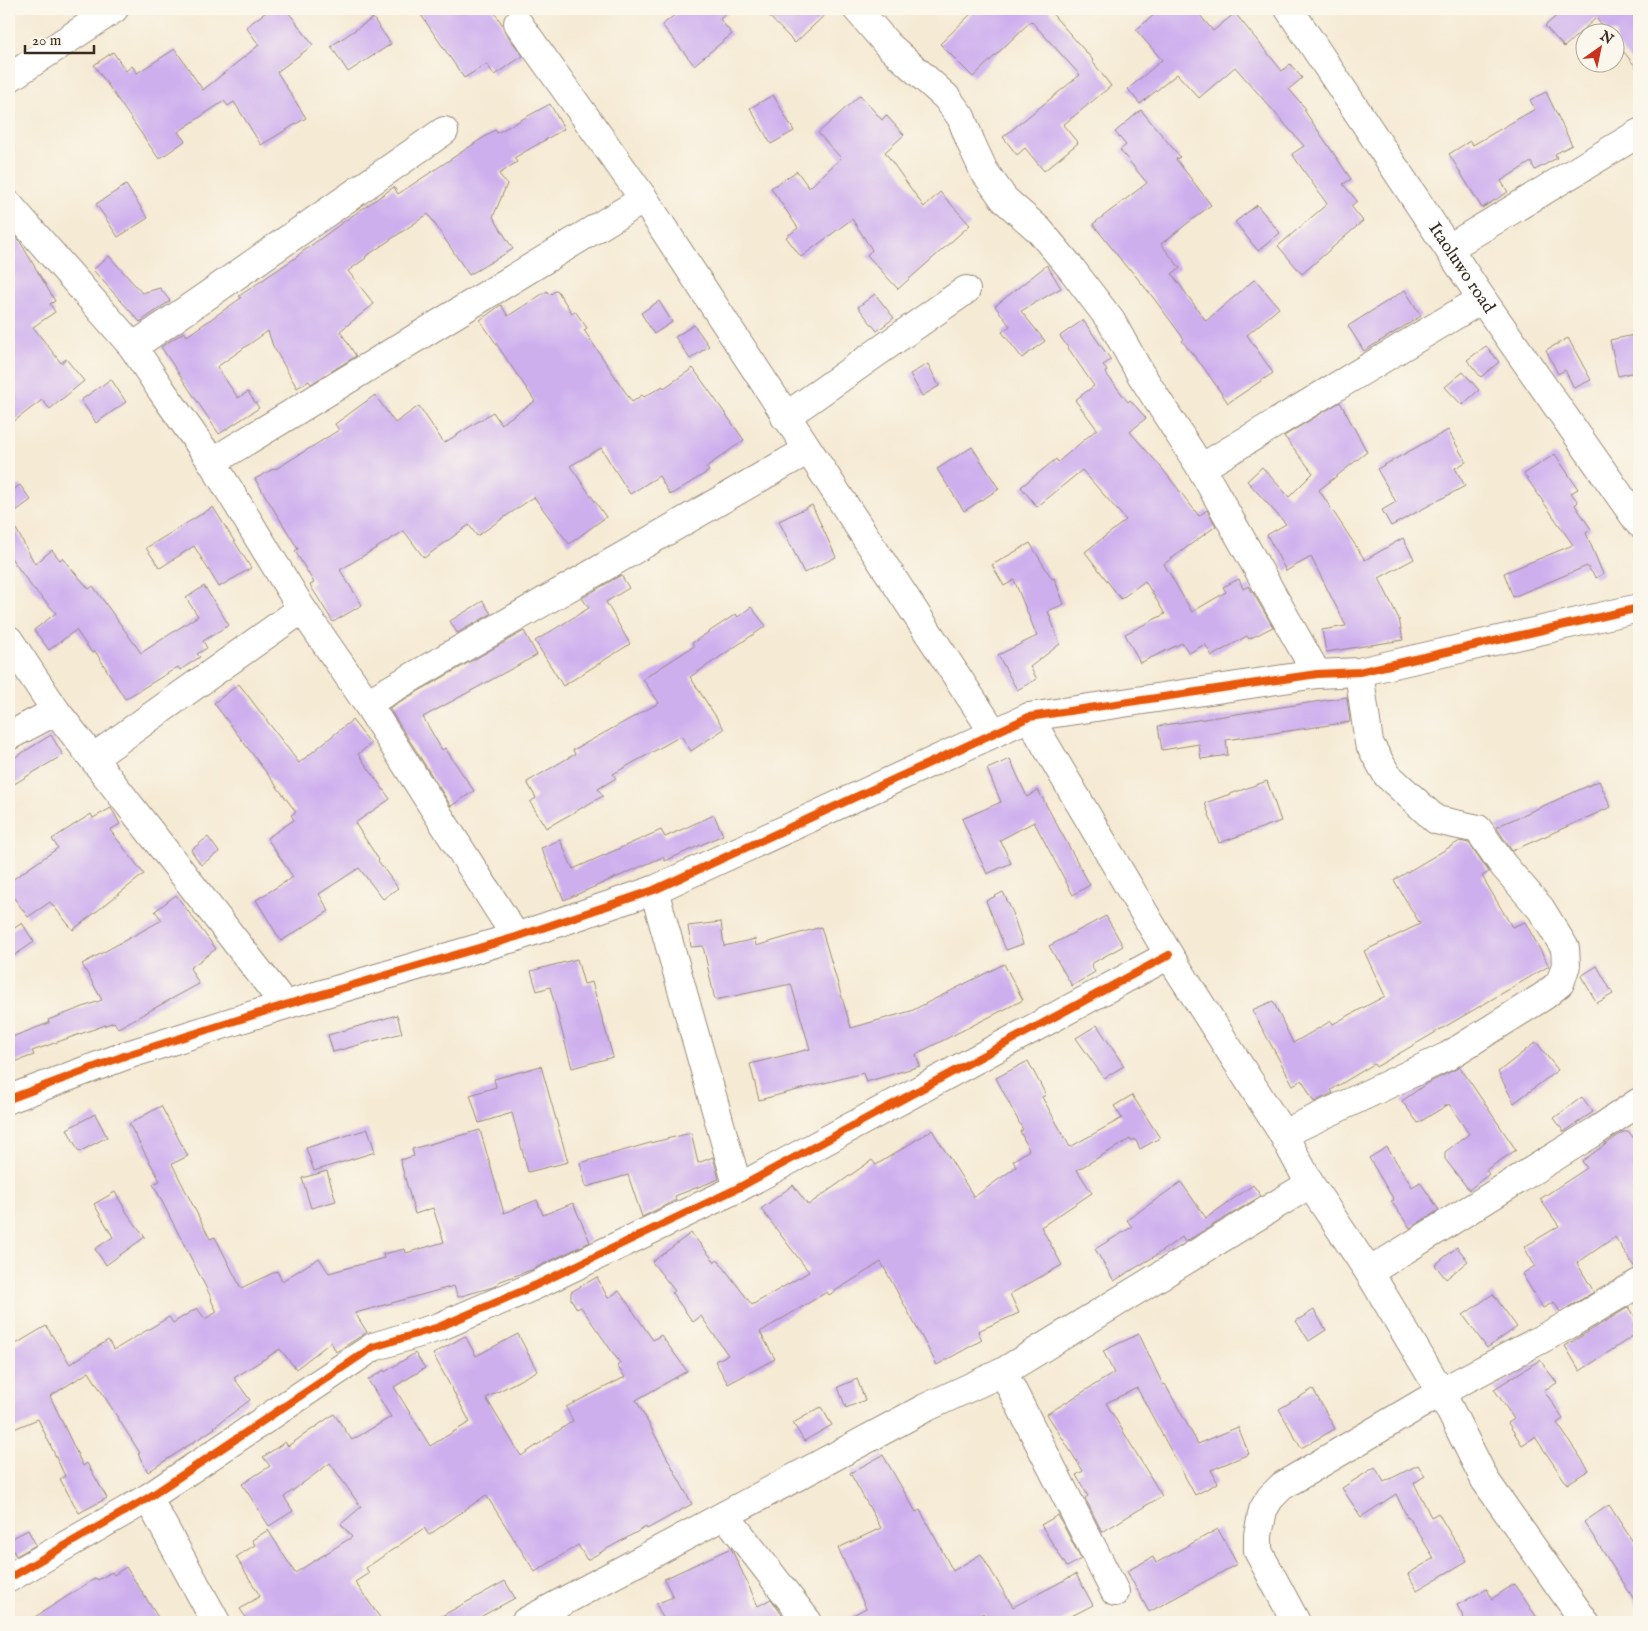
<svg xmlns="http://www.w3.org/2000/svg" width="1648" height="1631" viewBox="0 0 1648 1631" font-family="'IM FELL English',serif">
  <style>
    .building { fill: #ceafee }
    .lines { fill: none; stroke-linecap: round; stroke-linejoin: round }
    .minor-casing { stroke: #988a79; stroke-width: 30 }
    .minor { stroke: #fff; stroke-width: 28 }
    .cycleway-casing { stroke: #fbf7ec; stroke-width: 11 }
    .cycleway { stroke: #e8590c; stroke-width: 8 }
    .labels { text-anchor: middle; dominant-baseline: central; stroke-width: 4; stroke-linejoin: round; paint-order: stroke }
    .street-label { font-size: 18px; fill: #3b2a1e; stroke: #fbf7ec }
  </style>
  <rect width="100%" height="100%" fill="#fbf7ec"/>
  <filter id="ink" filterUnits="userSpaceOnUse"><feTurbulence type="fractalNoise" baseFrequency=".02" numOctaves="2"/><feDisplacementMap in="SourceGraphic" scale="10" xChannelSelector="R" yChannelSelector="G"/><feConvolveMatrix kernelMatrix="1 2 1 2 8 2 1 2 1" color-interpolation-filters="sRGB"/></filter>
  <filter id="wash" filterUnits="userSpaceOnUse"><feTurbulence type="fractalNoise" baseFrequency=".0096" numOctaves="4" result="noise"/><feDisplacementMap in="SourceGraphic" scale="20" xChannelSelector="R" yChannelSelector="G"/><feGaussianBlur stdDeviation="1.12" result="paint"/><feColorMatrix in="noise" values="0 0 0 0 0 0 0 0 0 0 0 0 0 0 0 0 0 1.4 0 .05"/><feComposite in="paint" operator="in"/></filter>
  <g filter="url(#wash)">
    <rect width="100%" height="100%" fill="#f5ead4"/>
    <g id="blocks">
      <g class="building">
        <polygon points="270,9 286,9 313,45 277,72 306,118 261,145 234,102 228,106 224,101 178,132 185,141 159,159 94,65 113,52 126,71 132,66 137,73 175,49 203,90 259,45 246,27"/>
        <polygon points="417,9 492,9 502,24 505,32 523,56 494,75 487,64 464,78"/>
        <polygon points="682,9 732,9 720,19 732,34 694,65 662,25"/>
        <polygon points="762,9 831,9 795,43"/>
        <polygon points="976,9 1048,9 1093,60 1092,61 1111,86 1063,125 1078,143 1044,171 1025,148 1017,155 1003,137 1080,75 1031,21 973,77 940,44"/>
        <polygon points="1161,9 1195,9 1213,31 1235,13 1282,71 1290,64 1302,78 1289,89 1306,109 1304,110 1351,179 1343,184 1357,201 1351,206 1363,221 1302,274 1278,246 1327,204 1292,154 1304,146 1235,67 1199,98 1177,74 1140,104 1128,89 1162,60 1136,30"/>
        <polygon points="1564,9 1639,9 1639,71 1616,42 1616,32 1608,32 1596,18 1564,47 1545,26"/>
        <polygon points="373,18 391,44 348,72 331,46"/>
        <polygon points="1546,92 1572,145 1555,154 1557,158 1535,170 1531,162 1501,181 1508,192 1482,208 1449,154 1470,141 1473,145 1535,109 1530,100"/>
        <polygon points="773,95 794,131 771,144 750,108"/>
        <polygon points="860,95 882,120 886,115 904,135 885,152 924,207 940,192 970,225 898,289 867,255 872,250 852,219 801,257 786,237 798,228 771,188 797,171 809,188 841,158 818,133"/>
        <polygon points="550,104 564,129 514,158 517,162 499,174 507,184 493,217 513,249 469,275 428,214 365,257 366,258 348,271 374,304 340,331 356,356 311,384 309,381 297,388 273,346 268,331 217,367 238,398 248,392 259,408 219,434 161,347 184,332 187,336 241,298 239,296 298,256 298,255 346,220 394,187 398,194 495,130 497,133"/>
        <polygon points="1141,110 1180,157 1176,159 1211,205 1161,244 1180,268 1172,274 1206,321 1255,279 1279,308 1247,335 1273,373 1228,403 1204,368 1182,341 1184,339 1152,296 1129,268 1128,269 1093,224 1147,183 1120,150 1126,145 1115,132"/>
        <polygon points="126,185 148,218 118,237 96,204"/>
        <polygon points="1257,205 1280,233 1258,251 1235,222"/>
        <polygon points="9,228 19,240 55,301 50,304 55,312 33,327 61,363 66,359 84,381 50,409 42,400 9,425"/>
        <polygon points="109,256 142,293 160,288 170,301 140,322 93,270"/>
        <polygon points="1047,265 1061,288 1021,311 1045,341 1022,358 1002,332 1010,326 995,306"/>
        <polygon points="557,290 572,313 575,311 587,328 584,330 632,402 642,395 644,397 663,386 664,388 693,368 744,440 706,467 709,471 670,495 659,476 630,494 601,448 570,466 606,517 569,544 534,497 477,536 469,525 424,558 404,531 340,570 362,605 333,622 310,585 314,583 295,551 298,549 255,479 275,468 276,469 339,430 335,424 375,395 395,423 419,406 444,443 493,412 501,424 535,401 480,320 501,305 508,316 547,291 549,295"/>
        <polygon points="1405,290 1421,316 1364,351 1348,326"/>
        <polygon points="875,294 894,318 877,331 858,307"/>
        <polygon points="659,301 672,322 654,334 641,313"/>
        <polygon points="1083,320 1111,360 1103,365 1107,371 1105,372 1128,402 1130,400 1146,418 1130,432 1161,467 1199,516 1207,510 1216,526 1164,564 1192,612 1226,592 1223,587 1239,579 1243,589 1249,586 1273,627 1249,639 1247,636 1212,656 1205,644 1189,653 1182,643 1140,663 1125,634 1165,614 1145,581 1121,599 1085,552 1126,520 1082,470 1037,507 1021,487 1056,459 1058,462 1097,429 1075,400 1094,386 1060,336"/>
        <polygon points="694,325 709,346 690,359 675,337"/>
        <polygon points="1639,334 1639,371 1618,376 1610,340"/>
        <polygon points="1568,338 1591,380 1574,388 1565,370 1558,374 1546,350"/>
        <polygon points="1486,346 1499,362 1481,377 1467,360"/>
        <polygon points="928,364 939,386 922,396 910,374"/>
        <polygon points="1463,372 1479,390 1462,405 1445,387"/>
        <polygon points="111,379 126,402 96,423 81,400"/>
        <polygon points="1340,402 1367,452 1319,490 1365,560 1403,538 1414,559 1379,578 1399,619 1403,640 1326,652 1322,630 1346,626 1311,557 1286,571 1267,535 1286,524 1247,481 1262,467 1289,497 1313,473 1284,436"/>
        <polygon points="1448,430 1466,462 1455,468 1465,486 1391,526 1382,510 1396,502 1377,469"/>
        <polygon points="972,447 999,489 964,511 937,469"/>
        <polygon points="1555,454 1578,489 1571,493 1578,502 1575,505 1591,529 1586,533 1603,574 1596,578 1587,566 1513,597 1504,573 1573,545 1524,474"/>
        <polygon points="20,485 31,500 9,516 35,564 52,550 60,560 62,558 89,589 93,586 141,653 198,616 186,598 204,586 229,625 203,641 207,648 197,654 200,657 180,670 178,667 125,699 95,651 92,653 76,630 49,650 34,630 56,613 31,586 9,555 9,493"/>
        <polygon points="812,505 836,557 804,573 779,521"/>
        <polygon points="213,507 251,568 219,587 194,546 160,568 146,548"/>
        <polygon points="1030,543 1052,579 1054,578 1064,604 1048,611 1060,644 1030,667 1037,679 1017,690 998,655 1037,636 1014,580 1004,586 992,565"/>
        <polygon points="621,575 629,588 606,602 630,644 563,686 535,641 589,608 582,598"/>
        <polygon points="483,601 491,614 457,633 450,621"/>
        <polygon points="751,607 766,626 690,677 724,729 691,751 681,736 613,774 616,778 598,789 603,796 546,828 530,802 536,798 527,782 575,754 573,750 659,703 643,679 694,646 692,643 736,614 738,617"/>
        <polygon points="524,631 537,655 423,717 442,750 445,748 474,791 451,806 389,708"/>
        <polygon points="239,684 299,763 352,720 371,744 358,754 390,799 355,823 379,860 378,861 398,888 383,899 359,868 319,894 329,911 281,941 256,900 293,877 267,838 294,820 291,815 296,812 214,703"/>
        <polygon points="1347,697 1350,722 1226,740 1228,755 1201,759 1199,744 1162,750 1158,726"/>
        <polygon points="51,735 63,755 9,787 9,761"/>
        <polygon points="1010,759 1027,797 1038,790 1090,885 1073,895 1034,822 1000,840 1011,863 987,874 962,819 1001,802 987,769"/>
        <polygon points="1267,781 1281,821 1219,843 1205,803"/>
        <polygon points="1599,781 1611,807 1512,851 1496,827"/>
        <polygon points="111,808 120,824 110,830 144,874 73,930 50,902 28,917 9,891 9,882 58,848 52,839 91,814 93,818"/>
        <polygon points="714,815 723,835 665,861 663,857 564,900 541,848 560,840 573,869 661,830 665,837"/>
        <polygon points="208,837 219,852 201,865 191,850"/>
        <polygon points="1460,841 1469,843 1489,872 1482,876 1512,927 1525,922 1549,966 1376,1067 1374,1064 1331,1090 1333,1093 1314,1102 1302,1080 1293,1085 1252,1010 1273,1001 1293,1043 1331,1021 1333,1024 1385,996 1364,951 1420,924 1394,880"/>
        <polygon points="1003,892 1014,915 1013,915 1023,944 1006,950 986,901"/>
        <polygon points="176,895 216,949 190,968 199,984 118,1028 114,1022 32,1051 34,1055 9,1064 9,1038 49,1023 48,1020 102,1000 82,964 162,920 155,911"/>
        <polygon points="1106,916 1123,946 1091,964 1095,972 1072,986 1049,946"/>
        <polygon points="721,922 724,946 755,939 756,946 821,927 851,1028 911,1011 1004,964 1023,1000 916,1054 920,1066 866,1082 863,1073 759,1100 750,1064 810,1049 791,984 715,1000 703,946 691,947 688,926"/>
        <polygon points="22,923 34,942 9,959 9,932"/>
        <polygon points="577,959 584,984 592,982 613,1057 572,1068 550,987 537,991 531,971"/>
        <polygon points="1597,966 1613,994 1597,1003 1581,976"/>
        <polygon points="397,1015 402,1033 333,1052 328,1035"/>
        <polygon points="1097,1025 1124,1066 1104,1078 1076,1038"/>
        <polygon points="1536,1042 1558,1070 1514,1103 1498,1072"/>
        <polygon points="1028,1061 1046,1095 1042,1097 1070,1147 1122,1118 1114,1106 1132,1095 1160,1138 1140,1149 1135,1139 1131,1141 1130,1139 1077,1170 1092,1193 1041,1227 1062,1265 1010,1294 1019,1313 978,1331 982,1340 937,1365 881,1262 829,1295 827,1292 760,1332 775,1359 728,1384 715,1361 728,1355 701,1316 693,1322 672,1293 675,1291 652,1262 691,1233 715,1262 718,1260 752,1305 809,1272 761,1209 793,1185 808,1205 872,1160 876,1165 932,1130 974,1197 1016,1167 1013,1161 1029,1150 1020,1131 1023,1130 996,1078"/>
        <polygon points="541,1066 568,1162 528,1172 512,1113 479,1123 470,1095 496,1087 494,1079"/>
        <polygon points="1460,1067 1516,1150 1486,1170 1489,1174 1469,1190 1445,1159 1445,1152 1469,1134 1449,1104 1418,1123 1402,1101 1426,1084"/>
        <polygon points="1582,1097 1593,1112 1564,1132 1554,1118"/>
        <polygon points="161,1106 188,1156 172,1164 210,1239 215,1237 241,1288 277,1271 282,1281 319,1258 329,1273 384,1258 383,1254 405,1249 406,1253 444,1242 433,1208 415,1214 400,1160 414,1156 412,1149 480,1130 504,1213 537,1200 543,1215 573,1203 590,1242 531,1270 498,1282 498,1284 493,1287 458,1297 454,1286 355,1313 367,1332 336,1352 331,1342 296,1369 280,1349 234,1378 250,1400 214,1427 215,1428 148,1472 138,1454 140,1453 89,1372 50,1396 83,1466 87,1463 107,1498 79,1513 60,1479 65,1476 38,1419 9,1431 9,1348 46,1326 70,1364 108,1340 114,1350 169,1317 173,1323 197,1308 205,1319 217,1312 211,1300 212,1299 153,1184 160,1181 129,1124"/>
        <polygon points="95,1114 107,1137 79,1152 67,1129"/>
        <polygon points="368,1129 375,1152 314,1171 306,1148"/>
        <polygon points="1623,1132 1629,1132 1639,1145 1639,1267 1635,1268 1615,1237 1577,1263 1594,1292 1560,1312 1554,1302 1543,1308 1522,1274 1535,1266 1524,1247 1559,1226 1540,1199 1587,1168 1582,1161"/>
        <polygon points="691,1133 698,1163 713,1157 719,1179 675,1196 676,1200 642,1217 628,1175 586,1187 580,1163 650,1143"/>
        <polygon points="1387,1147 1412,1187 1420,1182 1439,1210 1410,1228 1391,1201 1394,1200 1369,1158"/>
        <polygon points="327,1171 336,1201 311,1208 302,1178"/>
        <polygon points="1181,1182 1206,1218 1253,1185 1261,1196 1185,1242 1182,1237 1155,1256 1114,1281 1095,1249 1132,1227 1127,1220"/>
        <polygon points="115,1192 127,1213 145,1237 106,1265 95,1249 113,1237 94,1204"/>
        <polygon points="1457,1247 1468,1261 1446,1279 1435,1265"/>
        <polygon points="597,1277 608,1298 619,1291 653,1340 661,1335 687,1371 636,1400 692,1504 647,1529 646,1527 587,1560 578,1545 535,1572 486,1495 429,1535 424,1528 366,1568 369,1573 355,1582 383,1622 249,1622 240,1609 260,1596 236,1557 255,1545 252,1540 268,1530 295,1573 352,1537 341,1524 361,1507 330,1463 284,1497 293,1511 269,1526 242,1484 270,1466 263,1457 285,1442 288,1446 334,1414 352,1440 391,1417 368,1380 384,1370 385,1372 415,1353 425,1368 394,1387 430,1446 470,1422 433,1354 465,1336 476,1356 518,1334 537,1371 486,1398 521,1456 573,1421 566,1407 625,1377 617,1366 620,1363 581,1307 577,1309 571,1299 571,1292"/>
        <polygon points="1493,1294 1517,1327 1487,1348 1463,1315"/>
        <polygon points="1629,1307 1639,1323 1639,1332 1580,1371 1565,1346"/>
        <polygon points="1314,1310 1326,1330 1309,1341 1296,1321"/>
        <polygon points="1139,1334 1163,1385 1165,1384 1198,1444 1238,1427 1249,1454 1211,1470 1218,1483 1195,1495 1137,1388 1106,1403 1162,1496 1102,1532 1085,1498 1088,1496 1076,1475 1083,1471 1047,1414 1114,1373 1103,1351"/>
        <polygon points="1540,1360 1557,1383 1544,1390 1563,1419 1557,1423 1589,1470 1567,1484 1535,1437 1522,1445 1508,1423 1514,1419 1494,1389"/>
        <polygon points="857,1379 865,1400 846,1408 838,1387"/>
        <polygon points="1313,1389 1335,1429 1301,1448 1279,1409"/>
        <polygon points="821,1407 832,1425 804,1441 793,1423"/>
        <polygon points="883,1455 916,1512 920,1510 953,1571 981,1554 1013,1607 1076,1574 1093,1605 1060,1622 985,1622 987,1621 983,1613 965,1622 840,1622 866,1608 838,1548 881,1528 850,1473"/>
        <polygon points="1418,1465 1425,1476 1414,1483 1431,1517 1438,1513 1467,1561 1417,1590 1408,1574 1434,1558 1408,1516 1407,1517 1396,1494 1361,1517 1342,1488 1375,1467 1384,1482"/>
        <polygon points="1609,1505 1639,1551 1639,1607 1584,1522"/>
        <polygon points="1058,1515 1081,1559 1067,1567 1041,1525"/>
        <polygon points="1218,1529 1237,1564 1149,1612 1127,1571 1153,1557 1156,1563"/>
        <polygon points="28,1530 36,1545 16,1556 9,1544 9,1540"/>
        <polygon points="731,1548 758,1606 771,1599 782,1615 781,1615 784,1622 665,1622 656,1604 673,1597 664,1579"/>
        <polygon points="126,1567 161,1622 27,1622 96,1578 98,1580 112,1572 114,1575"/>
        <polygon points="505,1581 515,1598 471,1622 431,1622"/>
        <polygon points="1514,1584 1540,1622 1466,1622 1457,1605 1487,1589 1492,1599"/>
      </g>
    </g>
  </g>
  <g filter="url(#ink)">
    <use href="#blocks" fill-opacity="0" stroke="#988a79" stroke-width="1"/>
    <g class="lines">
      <defs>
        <g id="minor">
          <polyline points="857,9 888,45 946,97 961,117 971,143 984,171 1004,199 1039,230 1070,267 1111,321 1140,373 1201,468 1317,674"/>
          <path id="s1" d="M1289,9L1482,299L1639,523"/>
          <polyline points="518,23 644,199"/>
          <polyline points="9,78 114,9"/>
          <polyline points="9,205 133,347 162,391 212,462 302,609 367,703 516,937"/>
          <polyline points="1449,248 1639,133"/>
          <polyline points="133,347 444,131"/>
          <polyline points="785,417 966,290"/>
          <polyline points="212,462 644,199 994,733"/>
          <polyline points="1201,468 1482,299"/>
          <polyline points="9,640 56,711 285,1005"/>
          <polyline points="367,703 808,450"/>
          <polyline points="1029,717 1169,955 1283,1134 1310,1184 1369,1272 1441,1392 1485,1480 1585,1622"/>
          <polyline points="9,736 56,711"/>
          <polyline points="93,758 302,609"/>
          <polyline points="654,890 738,1188"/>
          <polyline points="9,1099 127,1055 285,1005 516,937 654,890 1029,717 1317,674 1359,672 1639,608"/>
          <polyline points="1283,1134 1448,1056 1544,996 1560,983 1566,965 1565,948 1541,909 1503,865 1478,829 1436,820 1387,775 1369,743 1359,672"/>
          <polyline points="1369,1272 1596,1131 1639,1102"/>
          <polyline points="1003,1372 1115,1592"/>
          <polyline points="148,1498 216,1622"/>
          <polyline points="725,1515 808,1622"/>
          <polyline points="9,1578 148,1498 373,1347 439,1327 534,1286 738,1188 1169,955"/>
          <polyline points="525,1622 925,1408 1003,1372 1310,1184"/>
          <polyline points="1296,1622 1258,1551 1258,1535 1263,1510 1270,1498 1282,1486 1441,1392 1568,1325 1639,1283"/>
        </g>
      </defs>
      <use href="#minor" class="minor-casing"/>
      <use href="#minor" class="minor"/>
      <defs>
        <g id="cycleway">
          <polyline points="9,1099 127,1055 285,1005 516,937 654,890 1029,717 1317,674 1359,672 1639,608"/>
          <polyline points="9,1578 148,1498 373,1347 439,1327 534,1286 738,1188 1169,955"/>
        </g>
      </defs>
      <use href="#cycleway" class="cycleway-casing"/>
      <use href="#cycleway" class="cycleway"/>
    </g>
  </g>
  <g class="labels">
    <g class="street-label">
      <text stroke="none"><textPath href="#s1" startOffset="311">Itaoluwo road</textPath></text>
    </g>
  </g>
  <rect width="1648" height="1631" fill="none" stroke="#fbf7ec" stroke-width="30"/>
  <g transform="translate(1600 48) rotate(33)"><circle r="24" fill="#fbf7ec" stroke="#aea59a"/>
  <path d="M0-4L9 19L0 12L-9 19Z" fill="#c8321e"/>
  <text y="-8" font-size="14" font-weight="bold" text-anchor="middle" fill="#3b2a1e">N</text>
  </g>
  <path d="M25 45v8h69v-8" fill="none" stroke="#3b2a1e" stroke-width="2.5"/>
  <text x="32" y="45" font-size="15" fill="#3b2a1e" stroke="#fbf7ec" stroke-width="4" paint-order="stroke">20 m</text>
</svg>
